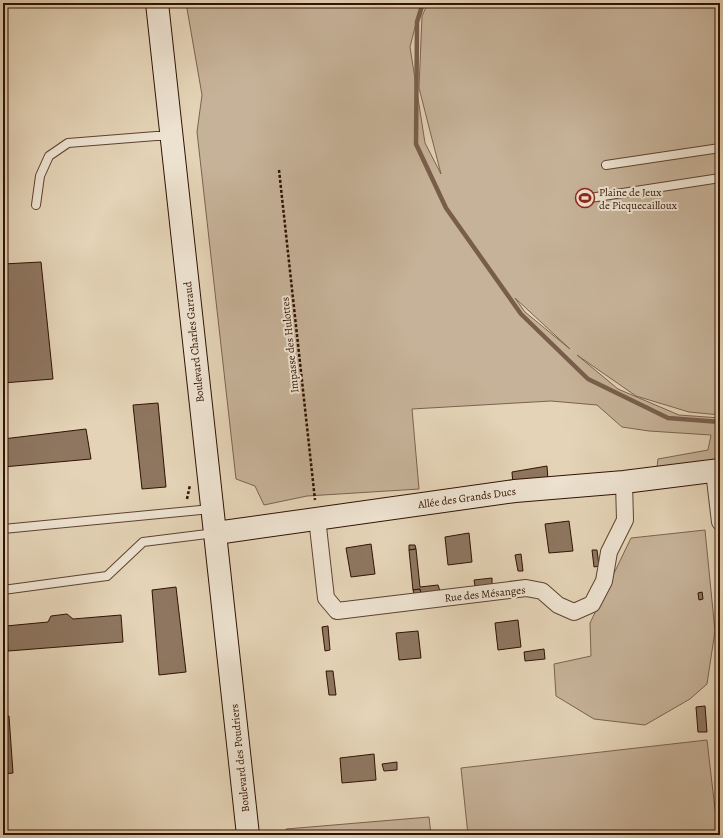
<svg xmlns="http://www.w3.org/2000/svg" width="723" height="838" viewBox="0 0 723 838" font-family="Alegreya,serif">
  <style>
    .green { fill: #c6b298; stroke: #7c624e; fill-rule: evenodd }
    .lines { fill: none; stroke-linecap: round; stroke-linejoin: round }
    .stream { stroke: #785e4a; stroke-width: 4.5 }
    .building { fill: #8e7660; stroke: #311203 }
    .service-casing { stroke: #5e4230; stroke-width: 10 }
    .minor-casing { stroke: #5e4230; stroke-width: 18 }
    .secondary-casing { stroke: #311203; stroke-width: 24 }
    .path { stroke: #311203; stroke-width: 2.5; stroke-dasharray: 3 2; stroke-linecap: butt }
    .service { stroke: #ede2d0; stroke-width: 8 }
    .minor { stroke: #ede2d0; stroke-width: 16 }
    .secondary { stroke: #ede2d0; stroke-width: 22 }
    .labels { text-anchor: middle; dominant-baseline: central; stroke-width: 4; stroke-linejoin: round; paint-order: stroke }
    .poi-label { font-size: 11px; fill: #311203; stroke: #ede2d0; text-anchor: start }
    .street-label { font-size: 11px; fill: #311203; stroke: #ede2d0 }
  </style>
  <rect width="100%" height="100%" fill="#e4d3b6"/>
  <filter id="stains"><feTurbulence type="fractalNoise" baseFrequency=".005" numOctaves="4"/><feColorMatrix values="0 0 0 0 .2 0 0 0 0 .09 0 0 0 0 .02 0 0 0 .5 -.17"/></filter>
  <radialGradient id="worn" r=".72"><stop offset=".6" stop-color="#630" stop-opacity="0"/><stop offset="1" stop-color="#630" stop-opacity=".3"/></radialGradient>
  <g class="green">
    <path d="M186,3H421L410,47L425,143L441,174L419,88L422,16L428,3H720V415L689,412L636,396L577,355L618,389L679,415L720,418V460L657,467L658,459L708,450L711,435L649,431L622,427L597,405L551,401L412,409L419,489L307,496L264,505L255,486L236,479L197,132L202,95ZM515,298L570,349L525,312Z"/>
    <polygon points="705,530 715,631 707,684 690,699 645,725 594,719 556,696 554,664 591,656 590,623 631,538"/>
    <polygon points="707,740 718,835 468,835 461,768"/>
    <polygon points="429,817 431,835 287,835 286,829"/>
  </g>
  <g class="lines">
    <polyline class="stream" points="423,3 417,22 416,144 446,208 521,314 588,379 668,418 720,422"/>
  </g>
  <g class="building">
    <polygon points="41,262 53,379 3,383 3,264"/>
    <polygon points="158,403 166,487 142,489 133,405"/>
    <polygon points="86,429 91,459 3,467 3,439"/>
    <polygon points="547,466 548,480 513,485 512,472"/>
    <polygon points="569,521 573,551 549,553 545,524"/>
    <polygon points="469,533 472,562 448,565 445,537"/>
    <polygon points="371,544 375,574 351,577 346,548"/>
    <polygon points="409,545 415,545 416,549 409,550"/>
    <polygon points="416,549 420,587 438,585 440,591 421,593 420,589 413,590 409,550"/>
    <polygon points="592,550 597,550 599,566 594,567"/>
    <polygon points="521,554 523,571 518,571 515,555"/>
    <polygon points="492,578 492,585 475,586 474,580"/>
    <polygon points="176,587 186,672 159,675 152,590"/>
    <polygon points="420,589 421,593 414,594 413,590"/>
    <polygon points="702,592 703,599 699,600 698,593"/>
    <polygon points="67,614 73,619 121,615 123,642 8,651 6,626 48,622 51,616"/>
    <polygon points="518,620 521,647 498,650 495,623"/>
    <polygon points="328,626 330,650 325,651 322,627"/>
    <polygon points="418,631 421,658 399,660 396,633"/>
    <polygon points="544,649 545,659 525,661 524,652"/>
    <polygon points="326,671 333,671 336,695 329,695"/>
    <polygon points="705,706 707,732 698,732 696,707"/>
    <polygon points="3,716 9,716 13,773 3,774"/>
    <polygon points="374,754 376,780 342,783 340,758"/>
    <polygon points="397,762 397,770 384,771 382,764"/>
  </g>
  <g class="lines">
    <defs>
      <g id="service">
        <polyline points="606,165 720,148"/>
        <polyline points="590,198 720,178"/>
        <polyline points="36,205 40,176 49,156 68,143 156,136 171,136"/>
        <polyline points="3,529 211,509"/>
        <polyline points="3,590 107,576 143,542 215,533"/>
      </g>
      <g id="minor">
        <polyline points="714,471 720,522"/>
        <polyline points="317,518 326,598 337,611 526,588 542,591 558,605 574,612 592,604 604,581 609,552 625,520 624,482"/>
      </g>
      <g id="secondary">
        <polyline points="157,3 248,835"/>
        <polyline points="216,533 515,491 624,482 720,470"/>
      </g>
    </defs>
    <use href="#service" class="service-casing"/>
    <use href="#minor" class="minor-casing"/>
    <use href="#secondary" class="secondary-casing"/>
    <g class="path">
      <polyline points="279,170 315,500"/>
      <polyline points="187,499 190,485"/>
    </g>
    <use href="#service" class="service"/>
    <use href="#minor" class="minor"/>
    <use href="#secondary" class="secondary"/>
  </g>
  <defs>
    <symbol id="stadium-ring" viewBox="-11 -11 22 22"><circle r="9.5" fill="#ede2d0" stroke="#8f2418" stroke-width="1.5"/><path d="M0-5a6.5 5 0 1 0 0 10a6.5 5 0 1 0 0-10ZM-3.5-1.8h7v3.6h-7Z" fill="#8f2418"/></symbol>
  </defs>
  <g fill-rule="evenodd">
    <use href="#stadium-ring" x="574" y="187" width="22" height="22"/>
  </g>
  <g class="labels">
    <g class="poi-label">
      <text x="599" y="192">Plaine de Jeux<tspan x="599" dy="13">de Picquecailloux</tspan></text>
    </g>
    <g class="street-label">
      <text transform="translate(194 342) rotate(-96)">Boulevard Charles Garraud</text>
      <text transform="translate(290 345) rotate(-96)">Impasse des Hulottes</text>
      <text transform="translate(467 498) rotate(-8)">Allée des Grands Ducs</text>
      <text transform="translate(485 594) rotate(-6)">Rue des Mésanges</text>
      <text transform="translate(240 758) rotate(-96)">Boulevard des Poudriers</text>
    </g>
  </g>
  <rect width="723" height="838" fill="none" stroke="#e4d3b6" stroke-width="16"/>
  <rect x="4" y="4" width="715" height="830" fill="none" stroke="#311203" stroke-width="2"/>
  <rect x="8" y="8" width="707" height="822" fill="none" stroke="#311203"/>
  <rect width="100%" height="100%" filter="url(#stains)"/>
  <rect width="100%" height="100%" fill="url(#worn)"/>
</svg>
